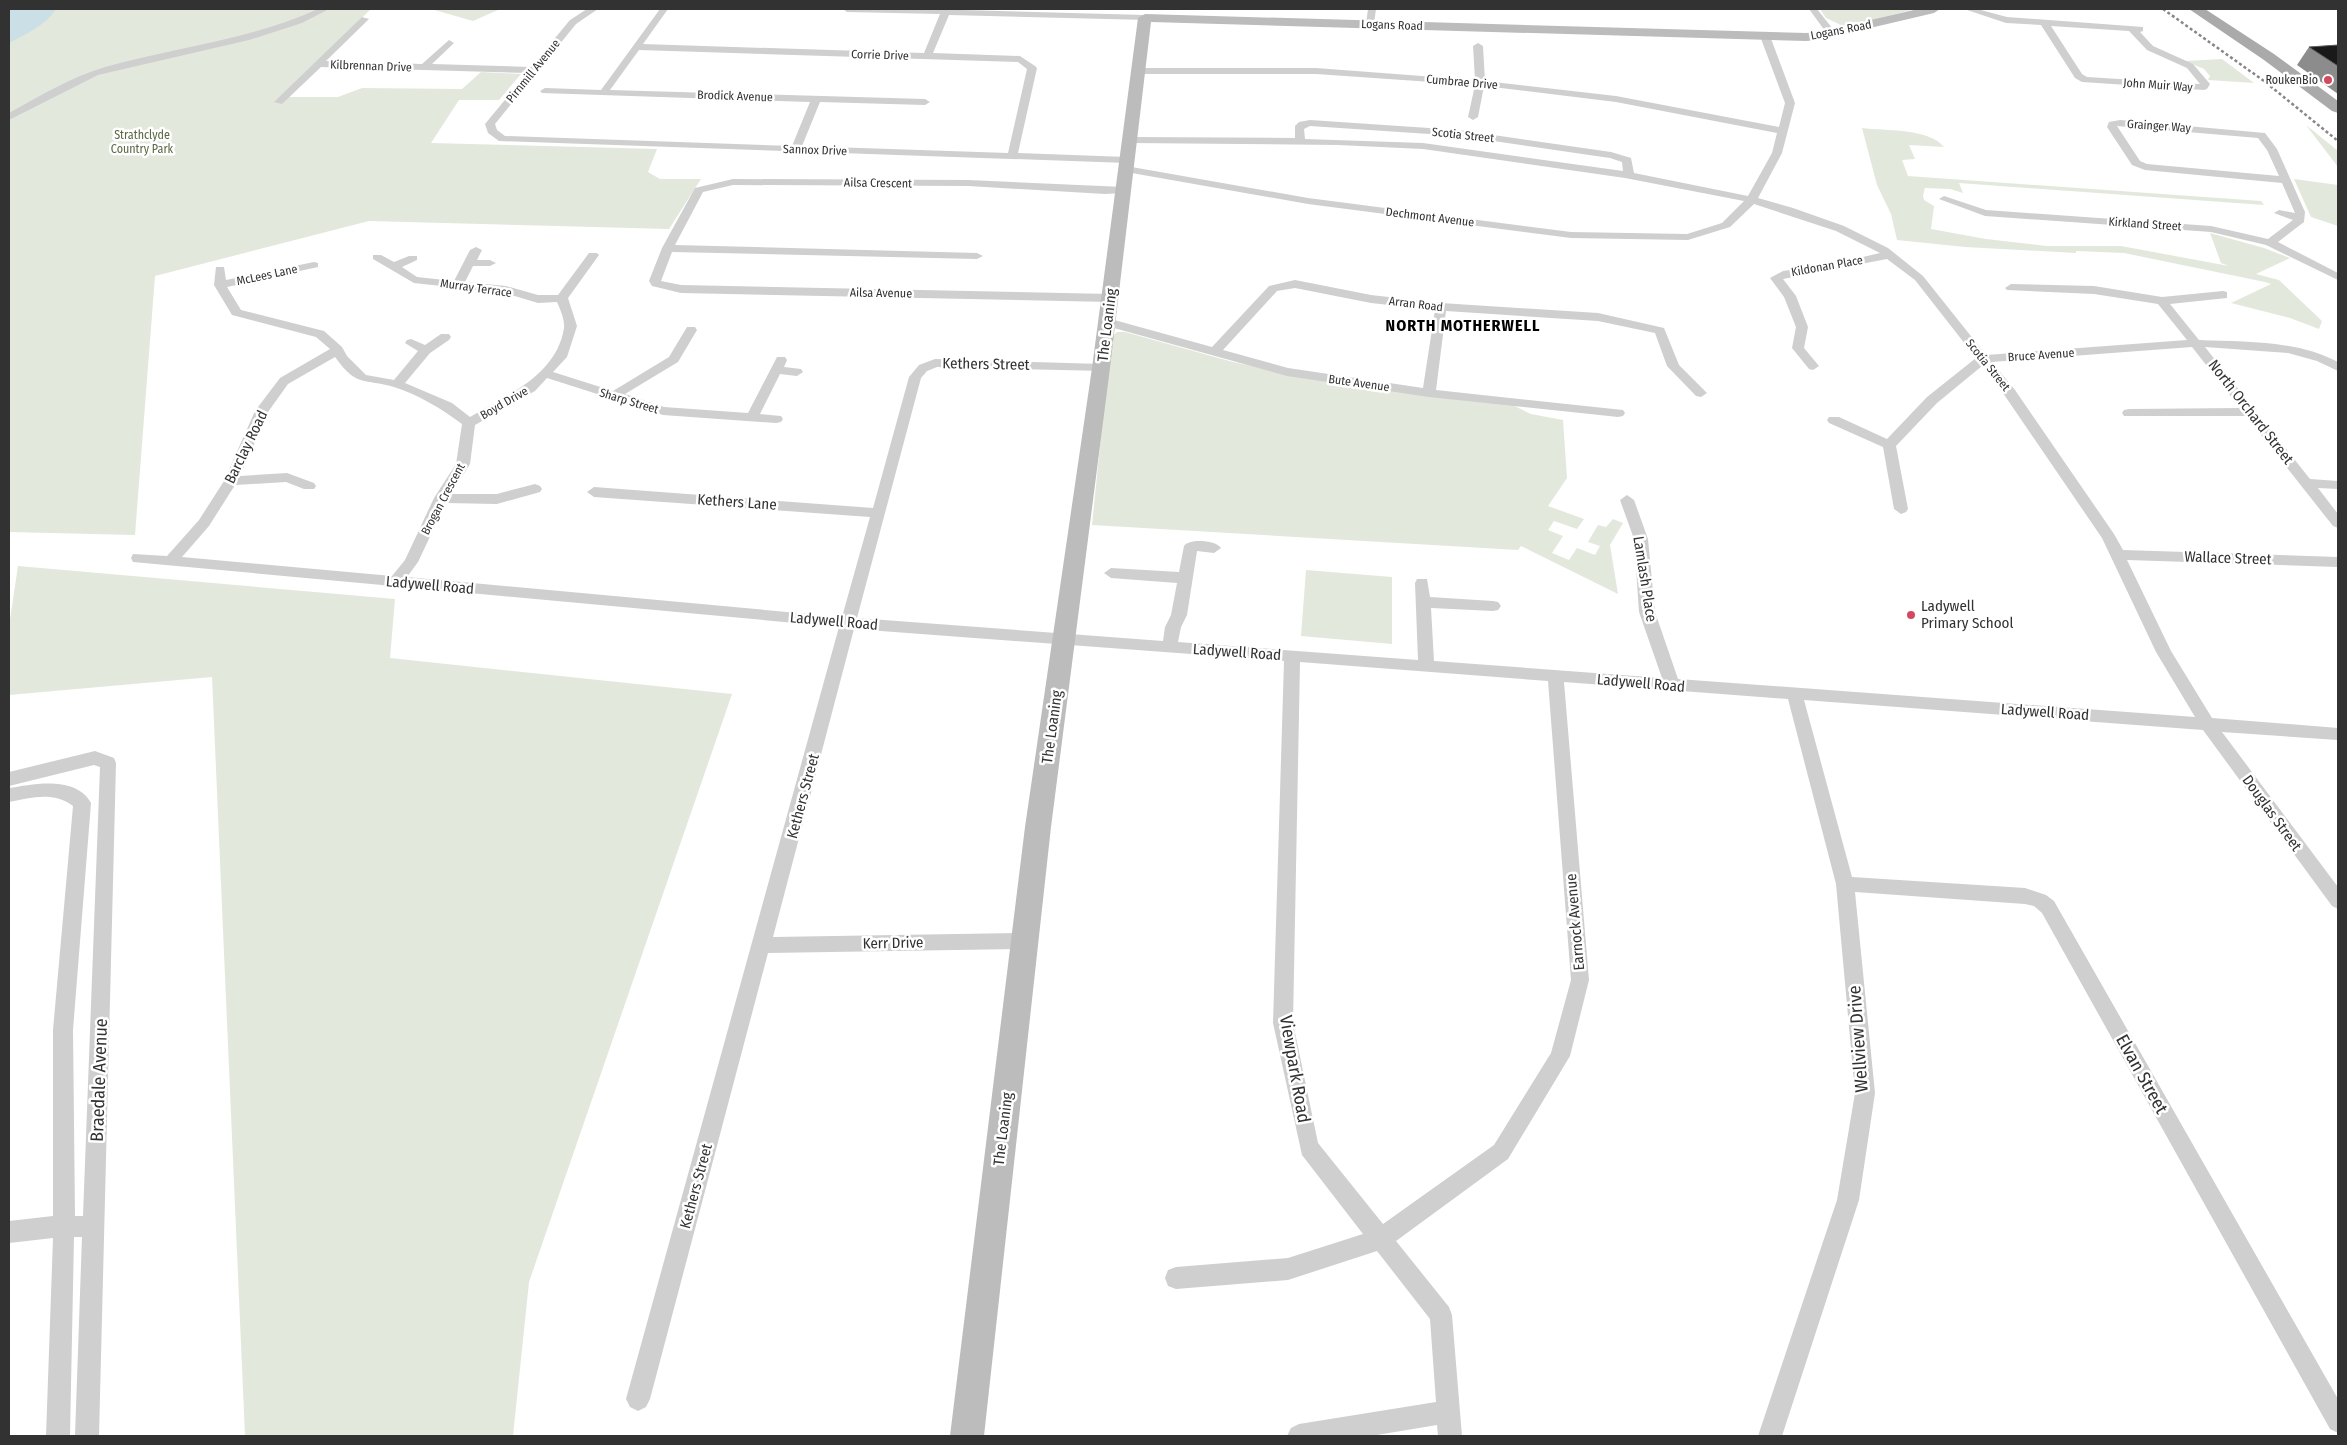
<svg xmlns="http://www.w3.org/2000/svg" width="2347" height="1445" viewBox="0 0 2347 1445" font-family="'Fira Sans Condensed',sans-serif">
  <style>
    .green { fill: #e3e8dc }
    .water { fill: #cbdfe6 }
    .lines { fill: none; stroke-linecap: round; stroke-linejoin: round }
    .street { fill: #cfcfcf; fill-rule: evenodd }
    .secondary { fill: #bcbcbc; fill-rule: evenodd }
    .primary { fill: #aaa; fill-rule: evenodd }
    .rail { stroke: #878787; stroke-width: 2.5; stroke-dasharray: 3 2.5; stroke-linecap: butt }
    .wall { fill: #8c8c8c }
    .building { fill: #191919; stroke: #5e5e5e }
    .poi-dot { fill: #d44960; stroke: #fff; stroke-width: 2 }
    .labels { text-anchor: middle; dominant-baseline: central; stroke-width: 5; stroke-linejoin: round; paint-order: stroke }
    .far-street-label { font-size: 12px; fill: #323232; stroke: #fff }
    .far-poi-label { font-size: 12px; fill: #323232; stroke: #fff; text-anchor: end }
    .far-park-label { font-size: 12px; fill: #596a43; stroke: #fff }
    .street-label { font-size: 15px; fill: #323232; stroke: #fff }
    .poi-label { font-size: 15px; fill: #323232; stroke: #fff; text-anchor: start }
    .far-district-label { font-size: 16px; font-weight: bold; letter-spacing: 1px; fill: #000; stroke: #fff }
    .near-street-label { font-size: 18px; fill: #323232; stroke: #fff }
  </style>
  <rect width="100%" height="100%" fill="#fff"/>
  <g class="green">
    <polygon points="9,9 371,9 280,97 338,97 362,88 462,89 481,72 521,74 499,100 459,100 431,143 657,149 648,172 660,179 701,179 669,229 369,221 155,276 135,535 9,532"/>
    <polygon points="431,9 500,9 473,21"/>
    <polygon points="1820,9 1915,9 1845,27 1826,18"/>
    <polygon points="2222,59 2254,83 2208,80 2210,76 2204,69 2185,61"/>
    <polygon points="2306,125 2338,151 2338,167"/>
    <path d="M1862,128C1885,131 1929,128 1944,147L1909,145L1915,159L1902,160L1908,176L2261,201L2264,205L1959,183L1963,193L1950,189L1925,188L1923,195L1924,200L1934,206L1931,229L1986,239L2047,246H2121L2229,266L2221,263L2210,233L2264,248L2290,258L2256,274L2279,280L2322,321L2319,329L2290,318L2231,303L2271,284L2265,282L2124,253L2076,251V253L1965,247L1897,240L1891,214L1877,185Z"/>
    <polygon points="2294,179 2338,185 2338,226 2311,217"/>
    <polygon points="1117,332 1125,332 1233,362 1315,379 1506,402 1531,414 1563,420 1567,478 1548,506 1584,519 1577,529 1554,521 1548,530 1563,536 1552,553 1569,560 1577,548 1595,555 1600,546 1588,542 1598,525 1606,527 1613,519 1623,523 1610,545 1618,594 1521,546 1518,550 1092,525 1111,337"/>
    <polygon points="18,566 395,599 390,658 732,694 529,1282 513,1436 245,1436 212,677 9,695 9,626"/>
    <polygon points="1306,570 1392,577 1392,644 1301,636"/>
  </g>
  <path class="water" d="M9,9H56C45,26 26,34 9,43Z"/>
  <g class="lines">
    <g class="street">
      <path d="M318,9H329L302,23L249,40L98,75L9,120V113C40,96 71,77 105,67C177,47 250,40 318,9Z"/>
      <path d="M587,9H598L576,24L495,124L497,130L505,136L792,146L810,102L542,93L540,91L545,88L601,90L660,9H668L643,44L924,53L940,14L847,12L843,9H927L1145,15L1149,18L1148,20L949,15L933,53L1020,56L1035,66L1037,68L1018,153L1127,157L1132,160L1127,163L499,141L488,133L485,124L527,73L321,67L282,104L274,102L362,17L369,19L326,61L422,64L449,40L454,43L432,64L531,67L570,20ZM639,50L1018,62L1027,69L1008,153L802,146L820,102L925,105L930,102L925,99L610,90Z"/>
      <polygon points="1368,9 1376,9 1374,24 1370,27 1366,24"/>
      <polygon points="1809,9 1817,9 1836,33 1834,35 1828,35"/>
      <path d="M1964,9H1977L2007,17L2143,27V31L2140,32L2153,46L2193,64L2210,84L2207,89L2204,90L2082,82L2075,78L2041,25L2006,23ZM2051,26L2129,31L2147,50L2187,68L2200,84L2087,77L2082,74Z"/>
      <path d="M1765,33L1770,36L1795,103L1782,153L1758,198L1793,208L1844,226L1888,248L1923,276L1986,355L2187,340L2158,304L2094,294L2007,290L2005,288L2011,284L2094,286L2162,297L2223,291L2227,292V298L2170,304L2199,340C2246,342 2296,340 2338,362V371L2317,361L2288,353L2205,347L2310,479L2338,481V489L2318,488L2338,514V528L2333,526L2246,416H2124L2122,413L2124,410L2129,409L2240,408L2192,347L1992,362L2015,390L2114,534L2123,550L2338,557V567L2127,560L2171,651L2212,718L2338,728V740L2222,732L2338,887V909L2332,906L2203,730L1804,700L1852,877L2025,888L2046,895L2054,901L2338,1399V1433L2330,1429L2042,913L2034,906L2025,904L1855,892L1875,1093L1859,1200L1782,1436H1758L1837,1200L1855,1093L1836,884L1788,699L1564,682L1589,980L1570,1056L1508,1159L1396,1241L1449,1307L1452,1315L1462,1436H1438L1437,1425L1371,1436H1287L1291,1428L1299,1424L1436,1402L1430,1319L1377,1251L1288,1280L1176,1289L1168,1286L1165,1278L1168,1270L1176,1267L1288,1258L1363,1234L1302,1155L1273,1023L1284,661L854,629L773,937L1025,933L1032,935L1034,941L1032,947L1025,949L768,953L650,1399L646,1407L638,1411L630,1407L626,1399L839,627L133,562L131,558L133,554L167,556L199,520L224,481L255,411L280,378L330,349L316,337L232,315L214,285L216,267H224L226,280L314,262L318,263V267L227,287L241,310L324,331L342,347L347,356L366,375L394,380L418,351L405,343L407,340L411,339L425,345L441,334H449L451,337L449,340L430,353L405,383L452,403L470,417C506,396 557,375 564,328C565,320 560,309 557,302L538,303L505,293L414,283L373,259V255H381L394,262L409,256H417V260L402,267L417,277L454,281L470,250L476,247L482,250L477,260H490L496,263L490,266H473L465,282L506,286L538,295H558L589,253H597L599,255L568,298L577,326L567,357L553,372L613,391L669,357L687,327H695L697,330L678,362L625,394L664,407L748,413L777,357H785L787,360L784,367L801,369L803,372L797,376L780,374L760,414L781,416L783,419L781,422L776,423L663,415L547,378L535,391L475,425L470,464L451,494H497L535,484L540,486L542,489L540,492L497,504L446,503L418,562L407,577L842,617L870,517L594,497L587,492L594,487L873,508L909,377L919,365L935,359L1101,364L1105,365L1107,368L1105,371L937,367L927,371L921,378L857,618L1163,641L1165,627L1171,615L1177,583L1111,578L1104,573L1111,568L1179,572L1184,546C1189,538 1216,540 1221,548L1214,553L1197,551L1187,615L1181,627L1178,642L1418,660L1415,583L1417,579H1427L1430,597L1493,601L1498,602L1501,606L1498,610L1493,611L1431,608L1434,661L1662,678L1639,612L1634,539L1620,500L1627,495L1634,500L1648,539L1655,612L1678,679L2195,717L2156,652L2102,538L2005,396L1982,366L1937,403L1896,446L1908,509L1906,512L1901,514L1894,509L1883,447L1829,423L1827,420L1829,417H1839L1887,439L1927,397L1976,358L1915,280L1887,259L1783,279L1796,296L1808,327L1804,348L1819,366L1813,370L1809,369L1792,348L1796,327L1784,297L1770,278L1783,271L1833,264L1880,253L1836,231L1754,204L1730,227L1688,240L1571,238L1308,204L1126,172L1121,169L1126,166L1308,198L1571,232L1687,234L1722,223L1744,201L1625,178L1423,149L1338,145L1130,143L1125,140L1130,137L1295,138V126L1299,122L1310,120L1459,130L1611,152L1631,158L1634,173L1748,196L1772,153L1777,133L1616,102L1484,86L1478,117L1473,120L1468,117L1475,85L1316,74H1138L1133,71L1138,68H1316L1475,80L1473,46L1478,43L1483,46L1485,81L1616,96L1779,127L1785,103L1760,36ZM1310,126L1459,136L1610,158L1622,162L1623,171L1423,143L1305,139L1304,129ZM335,357C357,388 364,378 394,387C419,395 442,409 462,424L456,464L434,498L405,560L392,576L182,557L209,526L235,485L286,482L304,489H314L316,486L314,483L287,473L240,476L268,412L288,384ZM1300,662L1548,681L1571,980L1551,1053L1494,1145L1383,1224L1318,1143L1293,1023Z"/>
      <path d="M2120,120L2265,133L2277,149L2305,212L2304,222L2278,242L2338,273V280L2266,245L2211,232L1985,216L1939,199L1944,196L1986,210L2211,226L2268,239L2293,220L2274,213L2279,210L2295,213L2282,183L2145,170L2132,165L2107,127L2109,122ZM2117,126L2258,138L2267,150L2279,176L2147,164L2140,161Z"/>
      <polygon points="733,179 968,180 1124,187 1129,190 1124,193 1105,194 968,186 733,185 703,192 675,245 977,253 983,256 977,259 672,252 661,281 681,285 1110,294 1116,298 1110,302 681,293 652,286 649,281 662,248 695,188"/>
      <path d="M1295,280L1371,295L1441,303L1598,313L1664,328L1679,365L1707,393L1701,397L1696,396L1667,366L1655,333L1598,321L1446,311L1436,390L1623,410L1625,413L1623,416L1618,417L1429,397L1287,376L1103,325L1101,322L1107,318L1212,347L1269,286ZM1295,288L1371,303L1435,310L1423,388L1288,368L1223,350L1277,291Z"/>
      <path d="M95,751L114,758L116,763L99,1436H75L82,1237H74L70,1436H46L53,1238L9,1243V1221L53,1216V1030L73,806C53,791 31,798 9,802V788C33,784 76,775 91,803L73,1030L75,1216H83L100,767L94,765L9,786V772Z"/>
    </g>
    <polygon class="secondary" points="1918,9 1940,9 1934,13 1819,40 1806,41 1151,22 1110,368 1051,827 984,1436 950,1436 1025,827 1092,368 1138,18 1145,14 1806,33 1819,32"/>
    <polygon class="primary" points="2189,9 2205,9 2274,54 2338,101 2338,113 2332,111 2264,60"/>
    <polyline class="rail" points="2163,9 2264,81 2338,141"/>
  </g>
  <polygon class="wall" points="2338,45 2338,94 2297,65 2309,47"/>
  <polygon class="building" points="2338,45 2338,66 2309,47"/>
  <g class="poi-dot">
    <circle cx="2328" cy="80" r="5"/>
    <circle cx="1911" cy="615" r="5"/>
  </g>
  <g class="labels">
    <g class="far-street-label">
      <text transform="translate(1392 25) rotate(2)">Logans Road</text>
      <text transform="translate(1841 30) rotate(-11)">Logans Road</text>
      <text transform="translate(880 55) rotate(2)">Corrie Drive</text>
      <text transform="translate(371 66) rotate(2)">Kilbrennan Drive</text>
      <text transform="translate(533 71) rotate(-51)">Pirnmill Avenue</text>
      <text transform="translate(1462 82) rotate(5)">Cumbrae Drive</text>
      <text transform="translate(2158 85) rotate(4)">John Muir Way</text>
      <text transform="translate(735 96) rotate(2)">Brodick Avenue</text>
      <text transform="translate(2159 126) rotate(4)">Grainger Way</text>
      <text transform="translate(1463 135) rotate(6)">Scotia Street</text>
      <text transform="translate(815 150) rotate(2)">Sannox Drive</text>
      <text transform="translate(878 183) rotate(1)">Ailsa Crescent</text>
      <text transform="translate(1430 217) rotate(7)">Dechmont Avenue</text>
      <text transform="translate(2145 224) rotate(4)">Kirkland Street</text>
      <text transform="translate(1827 266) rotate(-10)">Kildonan Place</text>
      <text transform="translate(267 275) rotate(-12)">McLees Lane</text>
      <text transform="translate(476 288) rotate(8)">Murray Terrace</text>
      <text transform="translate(881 293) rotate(1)">Ailsa Avenue</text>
      <text transform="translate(1416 304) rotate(7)">Arran Road</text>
      <text transform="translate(2041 355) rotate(-4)">Bruce Avenue</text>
      <text transform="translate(1988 365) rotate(51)">Scotia Street</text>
      <text transform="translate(1359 383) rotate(8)">Bute Avenue</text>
      <text transform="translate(629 401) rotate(17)">Sharp Street</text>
      <text transform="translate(504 403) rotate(-30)">Boyd Drive</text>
      <text transform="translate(443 499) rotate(-62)">Brogan Crescent</text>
    </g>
    <g class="far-poi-label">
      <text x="2318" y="80">RoukenBio</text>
    </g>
    <g class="far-park-label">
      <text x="142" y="135">Strathclyde<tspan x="142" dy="14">Country Park</tspan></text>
    </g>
    <g class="street-label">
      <text transform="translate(1107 325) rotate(-83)">The Loaning</text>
      <text transform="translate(986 364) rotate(1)">Kethers Street</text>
      <text transform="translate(2251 412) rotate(52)">North Orchard Street</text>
      <text transform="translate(246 447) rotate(-64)">Barclay Road</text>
      <text transform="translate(737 502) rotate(4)">Kethers Lane</text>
      <text transform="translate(2228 558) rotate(2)">Wallace Street</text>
      <text transform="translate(1645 579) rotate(81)">Lamlash Place</text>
      <text transform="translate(430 585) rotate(5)">Ladywell Road</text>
      <text transform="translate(834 621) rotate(5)">Ladywell Road</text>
      <text transform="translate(1237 652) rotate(4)">Ladywell Road</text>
      <text transform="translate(1641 683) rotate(5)">Ladywell Road</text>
      <text transform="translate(2045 712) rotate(4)">Ladywell Road</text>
      <text transform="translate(1052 727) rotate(-82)">The Loaning</text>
      <text transform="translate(803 796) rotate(-75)">Kethers Street</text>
      <text transform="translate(2272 813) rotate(54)">Douglas Street</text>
      <text transform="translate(1575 922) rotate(-95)">Earnock Avenue</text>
      <text transform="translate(893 943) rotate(-1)">Kerr Drive</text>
      <text transform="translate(1003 1129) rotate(-83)">The Loaning</text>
      <text transform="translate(696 1186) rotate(-75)">Kethers Street</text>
    </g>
    <g class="poi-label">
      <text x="1921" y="606">Ladywell<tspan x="1921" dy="17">Primary School</tspan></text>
    </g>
    <g class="far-district-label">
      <text x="1463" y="325">NORTH MOTHERWELL</text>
    </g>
    <g class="near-street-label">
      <text transform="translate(1858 1039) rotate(-94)">Wellview Drive</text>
      <text transform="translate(1295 1069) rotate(80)">Viewpark Road</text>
      <text transform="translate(2142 1074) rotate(61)">Elvan Street</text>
      <text transform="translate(99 1080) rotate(-88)">Braedale Avenue</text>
    </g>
  </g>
  <rect width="2347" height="1445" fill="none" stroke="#323232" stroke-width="20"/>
</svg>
